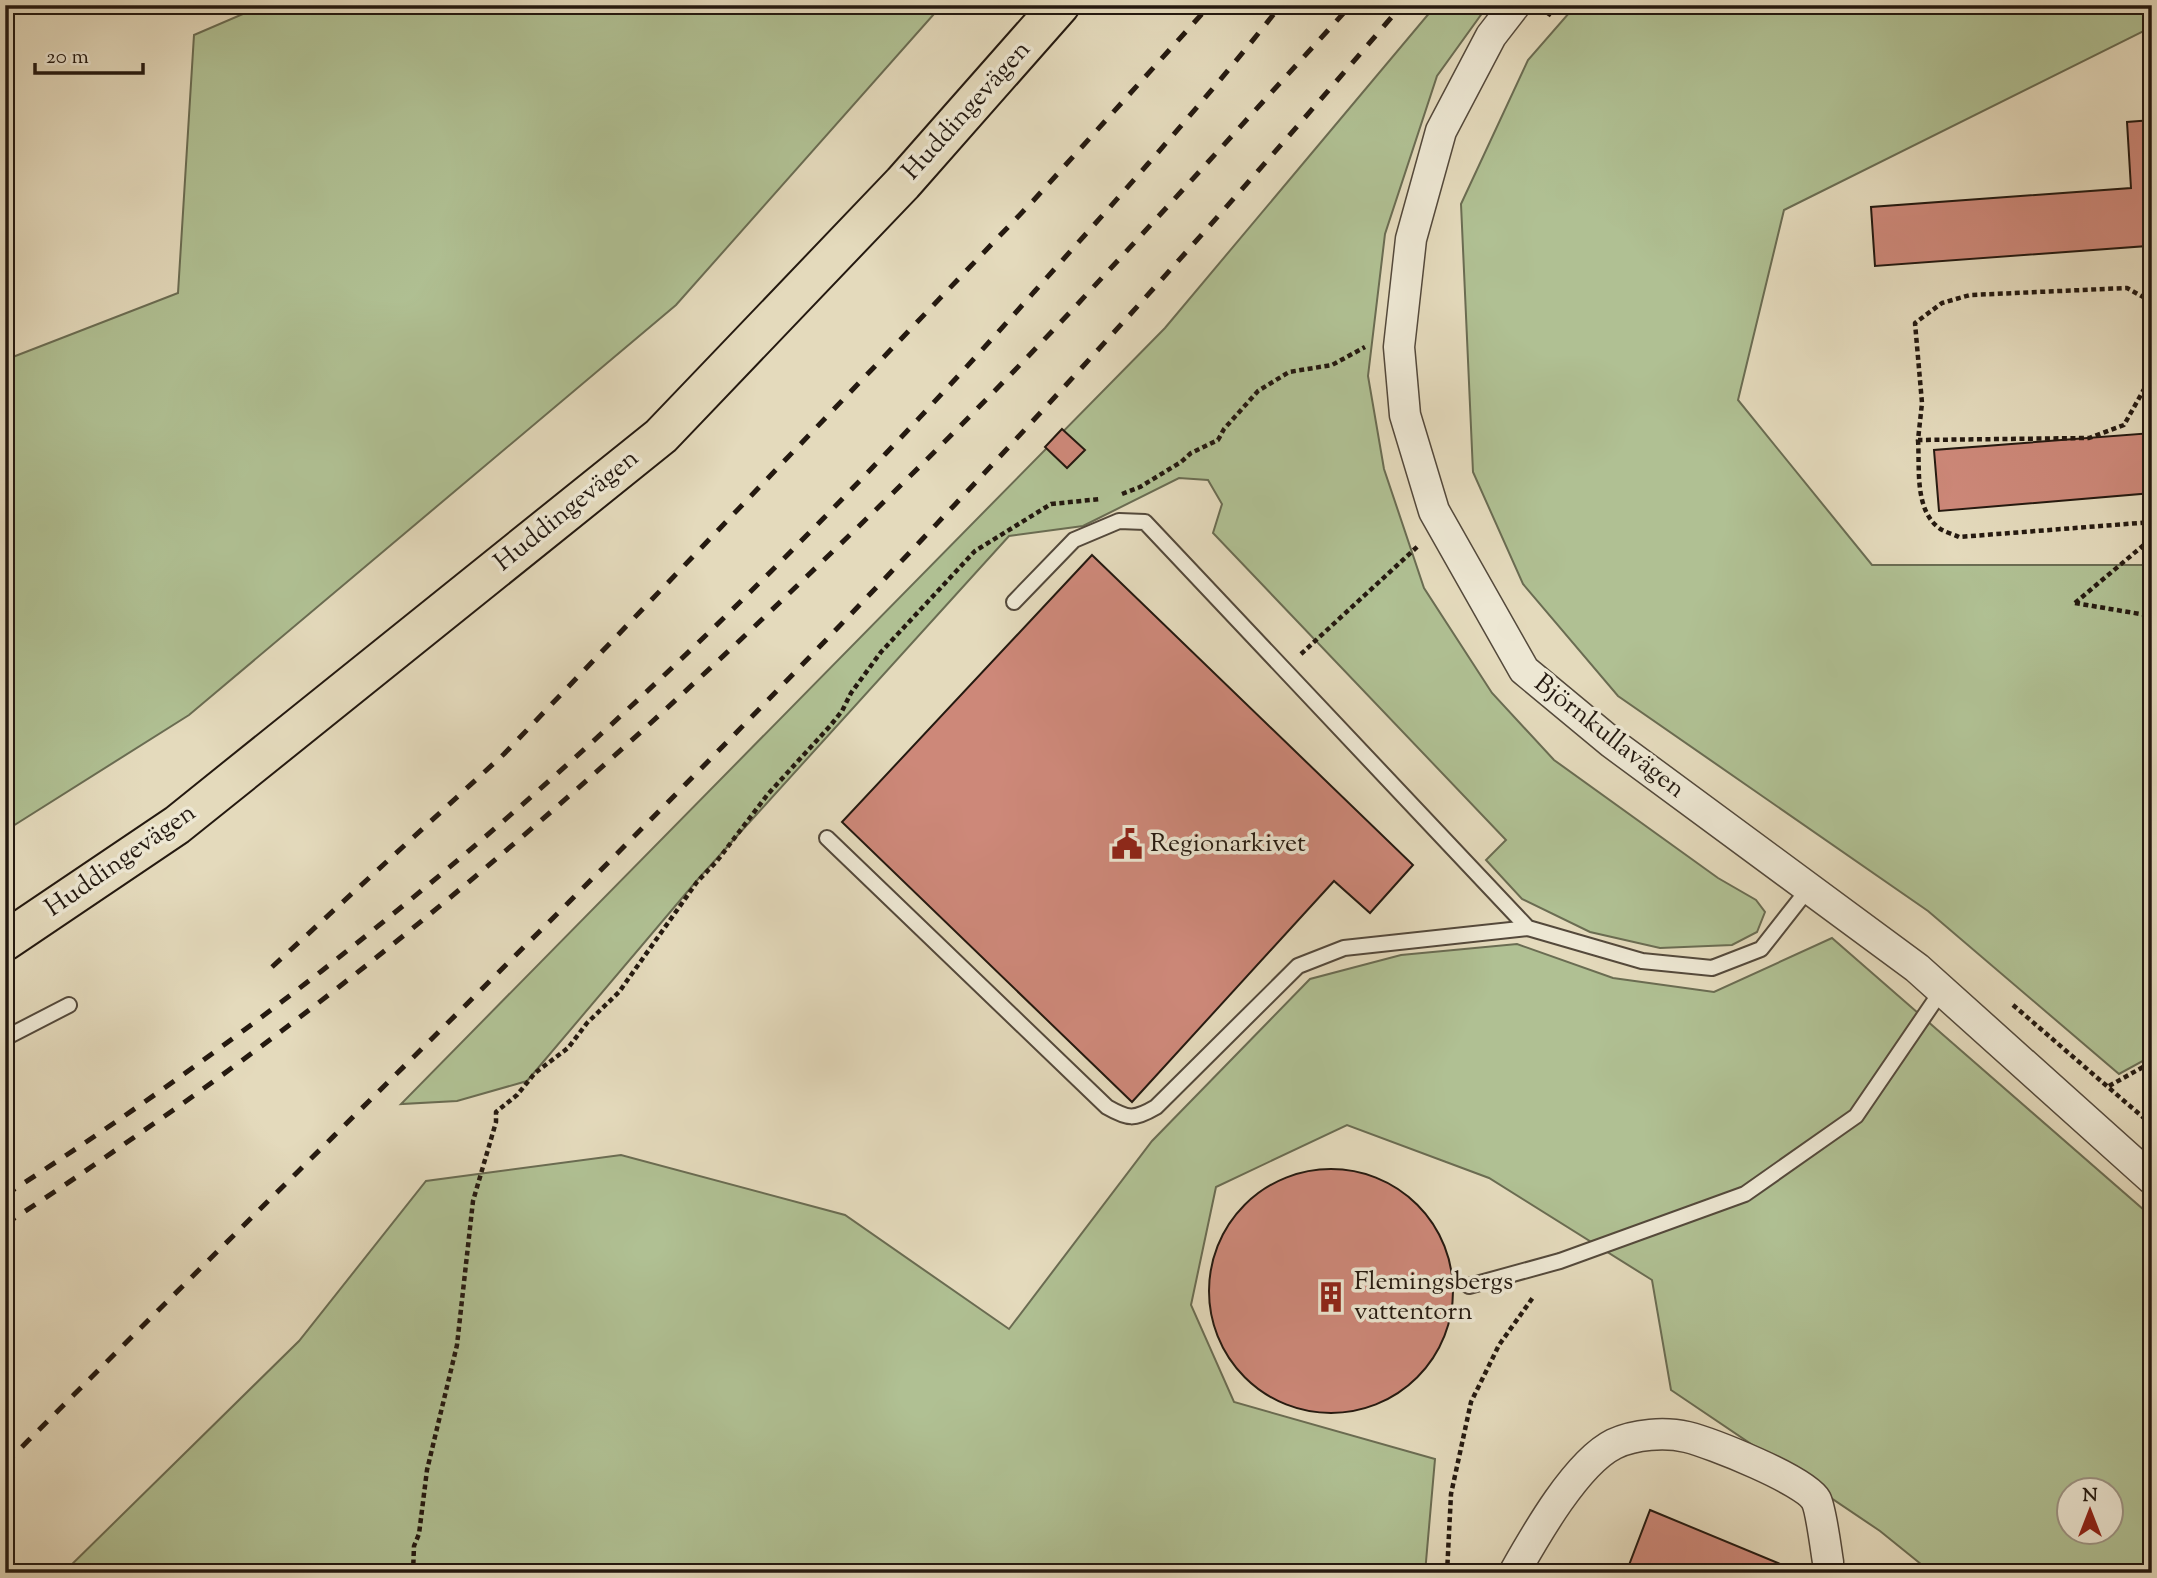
<svg xmlns="http://www.w3.org/2000/svg" width="2157" height="1578" viewBox="0 0 2157 1578" font-family="'Sorts Mill Goudy',serif">
  <style>
    .green { fill: #b0c093; stroke: #6a6c52; stroke-width: 2; fill-rule: evenodd }
    .building { fill: #cd8879; stroke: #241910; stroke-width: 2 }
    .lines { fill: none; stroke-linecap: round; stroke-linejoin: round }
    .service-casing { stroke: #54493b; stroke-width: 18 }
    .minor-casing { stroke: #54493b; stroke-width: 33 }
    .primary-casing { stroke: #241910; stroke-width: 42 }
    .path { stroke: #241910; stroke-width: 4.5; stroke-dasharray: 5 3.5; stroke-linecap: butt }
    .service { stroke: #ede7d3; stroke-width: 14 }
    .minor { stroke: #ede7d3; stroke-width: 30 }
    .primary { stroke: #e4dabc; stroke-width: 38 }
    .rail { stroke: #241910; stroke-width: 5; stroke-dasharray: 12 12; stroke-linecap: butt }
    .labels { text-anchor: middle; dominant-baseline: central; stroke-width: 7; stroke-linejoin: round; paint-order: stroke }
    .street-label { font-size: 26px; fill: #241910; stroke: #ede7d3 }
    .poi-label { font-size: 26px; fill: #241910; stroke: #ede7d3; text-anchor: start }
  </style>
  <rect width="100%" height="100%" fill="#e4dabc"/>
  <filter id="stains"><feTurbulence type="fractalNoise" baseFrequency=".00286" numOctaves="4"/><feColorMatrix values="0 0 0 0 .2 0 0 0 0 .09 0 0 0 0 .02 0 0 0 .5 -.17"/></filter>
  <radialGradient id="worn" r=".72"><stop offset=".6" stop-color="#630" stop-opacity="0"/><stop offset="1" stop-color="#630" stop-opacity=".3"/></radialGradient>
  <g class="green">
    <polygon points="264,5 942,5 676,305 189,715 5,831 5,360 178,293 194,35"/>
    <polygon points="1436,5 1488,5 1437,76 1385,234 1368,376 1384,469 1424,588 1492,693 1554,760 1718,878 1756,900 1765,912 1757,932 1732,945 1660,948 1590,932 1522,899 1486,860 1506,840 1213,533 1222,504 1208,480 1179,478 1083,526 1009,536 699,878 527,1081 457,1101 401,1104 1165,328"/>
    <polygon points="1576,5 2152,5 2152,27 1784,210 1738,400 1872,565 2152,565 2152,1056 2119,1074 1928,911 1618,696 1523,584 1473,472 1461,204 1528,60"/>
    <path d="M1832,938L2152,1217V1573H1932L1880,1531L1671,1390L1652,1280L1489,1178L1347,1125L1216,1187L1191,1305L1234,1402L1435,1459L1425,1573H63L299,1341L426,1181L621,1155L845,1215L1009,1329L1152,1141L1310,979L1401,955L1517,944L1613,978L1714,992ZM2070,1490H2112V1532H2070Z"/>
  </g>
  <g class="building">
    <polygon points="2152,120 2152,194 2143,195 2147,246 1875,266 1871,207 2131,188 2127,122"/>
    <polygon points="1062,429 1085,450 1067,468 1045,447"/>
    <polygon points="2152,433 2152,493 1939,511 1934,450"/>
    <polygon points="1092,555 1413,865 1370,913 1334,881 1132,1102 842,822"/>
    <circle cx="1331" cy="1291" r="122"/>
    <polygon points="1650,1510 1802,1573 1626,1573"/>
  </g>
  <g class="lines">
    <defs>
      <g id="service">
        <polyline points="1014,602 1074,540 1119,521 1145,522 1528,928 1642,961 1712,968 1761,949 1809,888"/>
        <path d="M827,838L1107,1107C1128,1119 1134,1120 1156,1107L1298,966L1344,948L1528,928"/>
        <polyline points="5,1038 69,1005"/>
        <polyline points="1469,1286 1560,1261 1745,1194 1856,1116 1942,990"/>
      </g>
      <g id="minor">
        <polyline points="1515,5 1491,36 1441,131 1411,239 1399,347 1405,415 1434,511 1524,670 1612,743 1917,968 2152,1179"/>
        <path d="M1514,1573C1535,1536 1576,1463 1614,1444C1635,1434 1665,1432 1687,1437C1711,1443 1805,1480 1816,1500C1821,1509 1826,1550 1828,1562"/>
      </g>
      <polyline id="primary" points="5,941 177,825 661,436 903,183 1060,5"/>
    </defs>
    <use href="#service" class="service-casing"/>
    <use href="#minor" class="minor-casing"/>
    <use href="#primary" class="primary-casing"/>
    <g class="path">
      <polyline points="1548,16 1556,5"/>
      <polyline points="2152,302 2127,288 1970,295 1942,303 1915,323 1922,403 1918,440 2089,438 2124,425 2152,375"/>
      <path d="M1918,440C1920,468 1914,509 1939,528C1944,532 1953,534 1959,537L2152,522"/>
      <polyline points="1122,494 1140,487 1181,462 1191,453 1218,440 1224,429 1258,391 1289,372 1332,365 1365,347"/>
      <polyline points="2075,603 2152,538"/>
      <polyline points="2075,603 2152,616"/>
      <polyline points="1301,654 1418,546"/>
      <polyline points="2013,1005 2152,1125"/>
      <polyline points="2109,1086 2152,1062"/>
      <polyline points="413,1573 414,1546 419,1534 427,1470 457,1345 473,1201 496,1122 496,1112 517,1095 535,1073 568,1048 587,1023 619,992 697,882 717,861 768,794 830,726 842,711 851,693 881,652 975,551 1051,504 1100,499"/>
      <polyline points="1447,1573 1451,1494 1471,1402 1499,1345 1534,1296"/>
    </g>
    <use href="#service" class="service"/>
    <use href="#minor" class="minor"/>
    <use href="#primary" class="primary"/>
    <g class="rail">
      <polyline points="272,967 504,754 1033,201 1210,5"/>
      <path d="M5,1195C392,949 730,634 1034,292C1118,198 1203,104 1281,5"/>
      <path d="M5,1224C62,1188 117,1149 172,1111C397,952 603,773 802,581C894,493 985,403 1073,309C1166,209 1258,107 1351,5"/>
      <path d="M5,1464C293,1173 589,889 871,593C1054,402 1231,205 1402,5"/>
    </g>
  </g>
  <defs>
    <symbol id="civic-bare" viewBox="-9 -9 18 18"><path d="M-.6-6.5H3V-4.5H.6V-3L4-1V1h2V6H-6V1h2V-1L-.6-3ZM-1.2 2.5V6h2.4V2.5Z" fill="#8f2418" stroke="#ede7d3" stroke-width="2.5" paint-order="stroke"/></symbol>
    <symbol id="building-bare" viewBox="-9 -9 18 18"><path d="M-4-6H4V6H1V3H-1V6H-4ZM-2.5-4.3h1.7v1.8h-1.7ZM.8-4.3h1.7v1.8H.8ZM-2.5-1h1.7V.8h-1.7ZM.8-1h1.7V.8H.8Z" fill="#8f2418" stroke="#ede7d3" stroke-width="2.5" paint-order="stroke"/></symbol>
  </defs>
  <g fill-rule="evenodd">
    <use href="#civic-bare" x="1105" y="822" width="44" height="44"/>
    <use href="#building-bare" x="1309" y="1275" width="44" height="44"/>
  </g>
  <g class="labels">
    <g class="street-label">
      <text transform="translate(967 111) rotate(-48)">Huddingevägen</text>
      <text transform="translate(567 511) rotate(-39)">Huddingevägen</text>
      <text transform="translate(1609 737) rotate(38)">Björnkullavägen</text>
      <text transform="translate(121 861) rotate(-35)">Huddingevägen</text>
    </g>
    <g class="poi-label">
      <text x="1150" y="844">Regionarkivet</text>
      <text x="1354" y="1282">Flemingsbergs<tspan x="1354" dy="30">vattentorn</tspan></text>
    </g>
  </g>
  <rect width="2157" height="1578" fill="none" stroke="#e4dabc" stroke-width="28"/>
  <rect x="7" y="7" width="2143" height="1564" fill="none" stroke="#241910" stroke-width="3.5"/>
  <rect x="14" y="14" width="2129" height="1550" fill="none" stroke="#241910" stroke-width="2"/>
  <g transform="translate(2090 1511)"><circle r="33" fill="#ede7d3" stroke="#9d9585" stroke-width="2"/>
  <path d="M0-5L12 26L0 18L-12 26Z" fill="#8f2418"/>
  <text y="-10" font-size="19" font-weight="bold" text-anchor="middle" fill="#241910">N</text>
  </g>
  <path d="M35 63v10h108v-10" fill="none" stroke="#241910" stroke-width="3.5"/>
  <text x="46" y="63" font-size="21" fill="#241910" stroke="#ede7d3" stroke-width="5" paint-order="stroke">20 m</text>
  <rect width="100%" height="100%" filter="url(#stains)"/>
  <rect width="100%" height="100%" fill="url(#worn)"/>
</svg>
